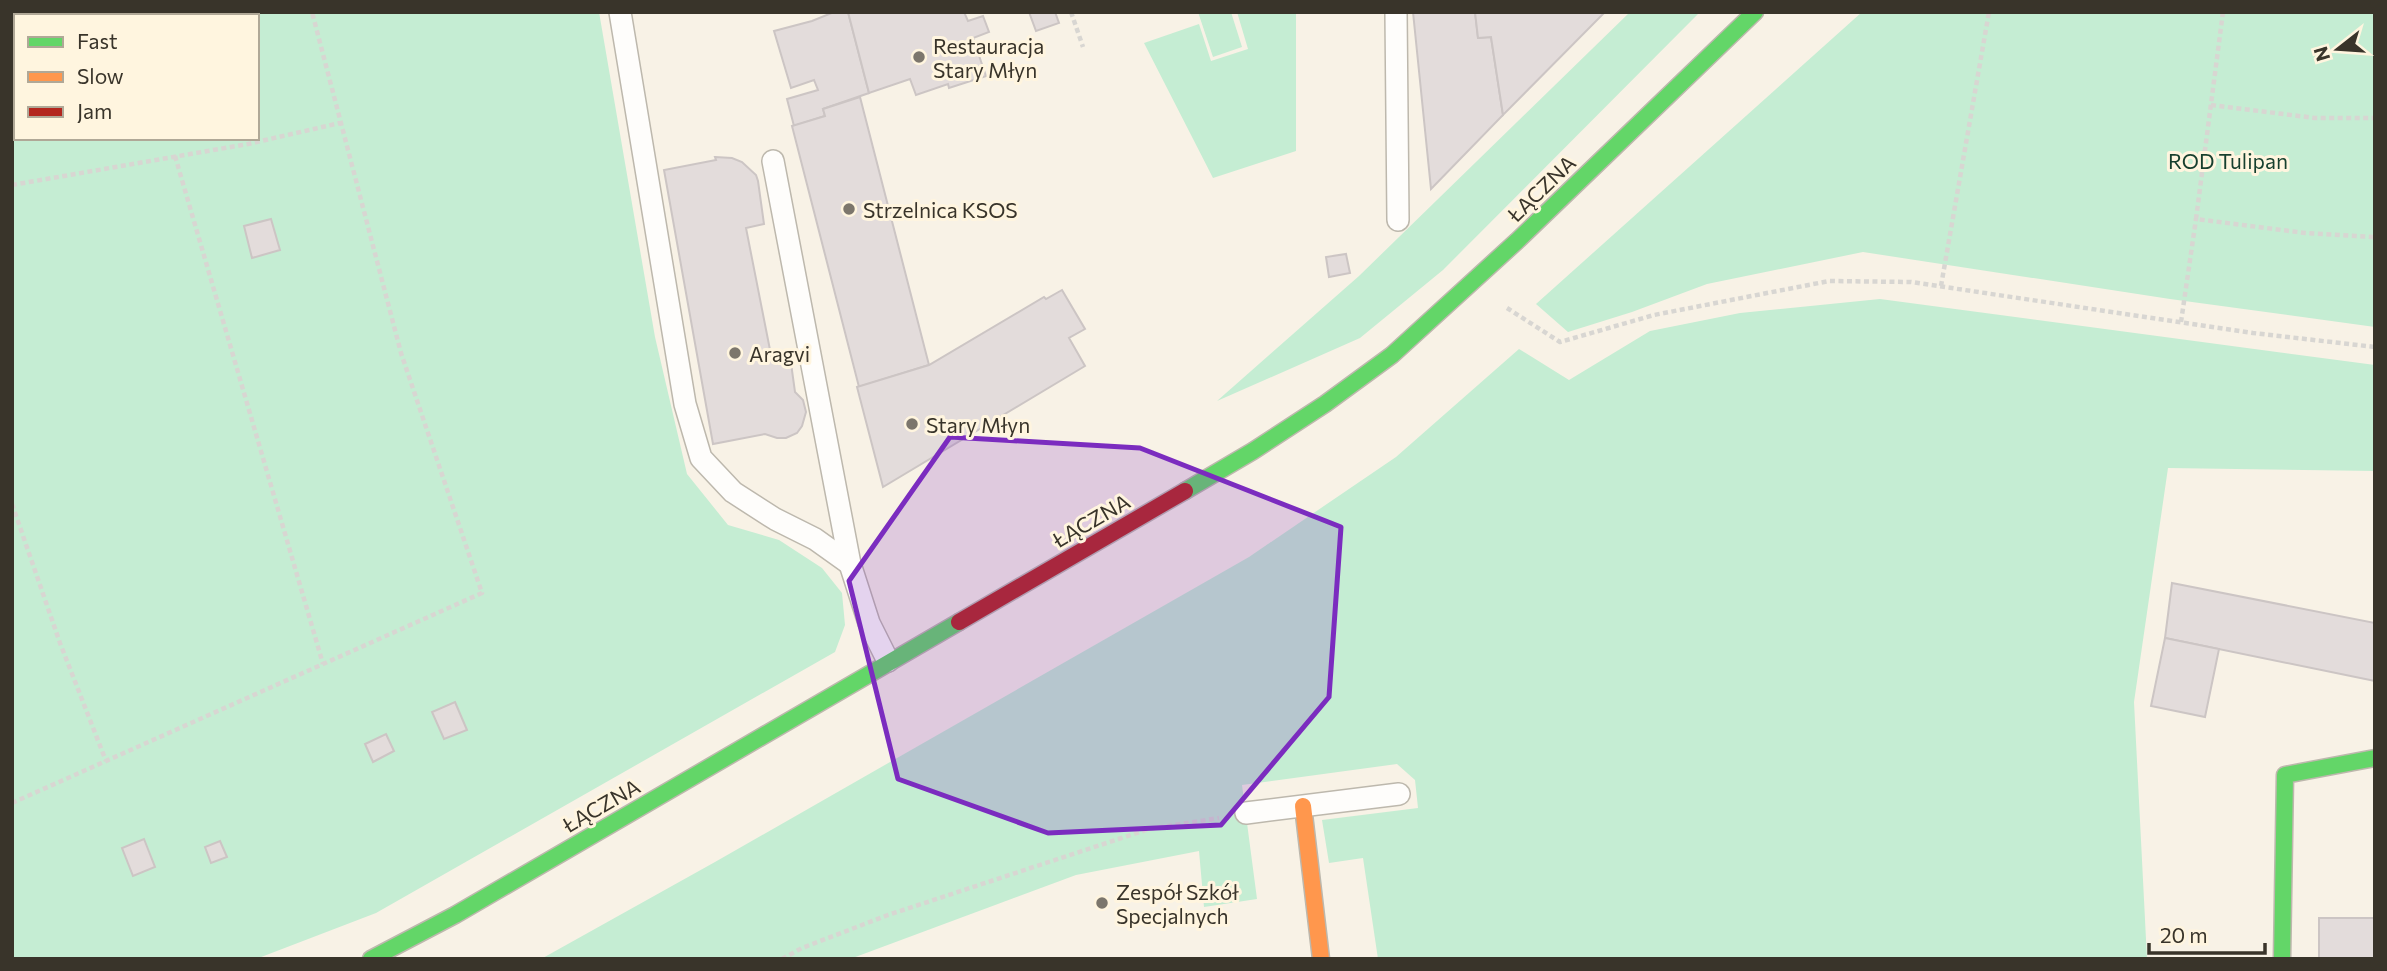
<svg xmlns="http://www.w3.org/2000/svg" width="2387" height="971" viewBox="0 0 2387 971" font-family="Commissioner,sans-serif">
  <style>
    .green { fill: #c5edd3; fill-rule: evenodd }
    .building { fill: #e3dcdb; stroke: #ccc5c4; stroke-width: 2 }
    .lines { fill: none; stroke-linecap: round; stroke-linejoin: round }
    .lane-casing { stroke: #bdb8ad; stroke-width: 24 }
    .fast-casing { stroke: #bdb8ad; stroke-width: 19 }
    .slow-casing { stroke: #bdb8ad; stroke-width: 19 }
    .jam-casing { stroke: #bdb8ad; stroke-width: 19 }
    .path { stroke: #d8d6d2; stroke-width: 4.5; stroke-dasharray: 5 3.5; stroke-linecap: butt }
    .lane { stroke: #fefdfb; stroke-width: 21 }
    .fast { stroke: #63d668; stroke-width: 16 }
    .slow { stroke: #ff974d; stroke-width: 16 }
    .jam { stroke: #b3261e; stroke-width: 16 }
    .marked { fill: #7b2cbf; fill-opacity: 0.2; stroke: #7b2cbf; stroke-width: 5; stroke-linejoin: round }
    .poi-dot { fill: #7c766c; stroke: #fff5df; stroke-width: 2.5 }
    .labels { text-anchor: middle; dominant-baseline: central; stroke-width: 6; stroke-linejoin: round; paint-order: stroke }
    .poi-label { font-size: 21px; fill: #39342a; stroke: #fff5df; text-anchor: start }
    .park-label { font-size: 21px; fill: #163f2e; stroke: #fff5df }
    .street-label { font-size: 21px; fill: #39342a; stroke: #fff5df }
  </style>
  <rect width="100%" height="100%" fill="#f8f2e6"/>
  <g class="green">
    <path d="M12,12H599L655,337L687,474L728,525L779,540L822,568L842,593L845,625L835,652L376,913L256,959H12ZM16,16H257V138H16Z"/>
    <polygon points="1198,12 1231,12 1242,47 1213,57"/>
    <polygon points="1237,12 1296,12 1296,151 1213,178 1144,43 1199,24 1211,61 1248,49"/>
    <polygon points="1630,12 1697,12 1698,14 1443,270 1360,338 1217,401 1359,276"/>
    <polygon points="1862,12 2375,12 2375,327 2170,299 1863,252 1707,284 1632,312 1568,332 1536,304"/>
    <polygon points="1880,299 2375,365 2375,471 2168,468 2134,702 2147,959 1378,959 1363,858 1329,863 1322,820 1418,808 1415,780 1397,764 1242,785 1257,899 1204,907 1199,851 1076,875 850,959 541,959 715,862 1249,557 1396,457 1519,349 1569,380 1650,331 1740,313"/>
  </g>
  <g class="building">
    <polygon points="834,12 848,12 869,93 823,109 825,116 794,126 787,99 818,90 814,80 791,88 774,31 812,21"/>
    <polygon points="848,12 964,12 968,21 983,16 989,32 973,38 986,76 949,88 948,84 916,95 910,79 869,93"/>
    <polygon points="1029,12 1055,12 1059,23 1036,31"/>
    <polygon points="1413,12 1475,12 1478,38 1491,37 1503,115 1431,189"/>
    <polygon points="1475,12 1605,12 1503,115 1491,37 1478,38"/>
    <polygon points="860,97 929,365 859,387 792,126 825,116 823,109"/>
    <polygon points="715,157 732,158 742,162 756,175 758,181 764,224 746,228 772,360 790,356 795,392 803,400 806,412 802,426 797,433 786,438 777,438 765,434 713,444 664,170 716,160"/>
    <polygon points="271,219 280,250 252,258 244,226"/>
    <polygon points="1346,254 1350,273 1329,277 1326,257"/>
    <polygon points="1062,290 1085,329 1069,338 1085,366 883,487 857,387 929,365 1044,297 1046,299"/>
    <polygon points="2172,583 2375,623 2375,681 2165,638"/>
    <polygon points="2165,638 2219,649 2205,717 2151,706"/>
    <polygon points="455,702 467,730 444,739 432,712"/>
    <polygon points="386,734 394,751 373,762 365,744"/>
    <polygon points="144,839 155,867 133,876 122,848"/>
    <polygon points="220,841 227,857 211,863 205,847"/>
    <rect x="2319" y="918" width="56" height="41"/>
  </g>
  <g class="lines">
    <defs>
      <g id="lane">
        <polyline points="620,12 685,404 701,458 733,492 775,519 815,539 850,564"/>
        <polyline points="1396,12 1398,220"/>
        <polyline points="773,161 850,564 869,623 888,661"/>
        <polyline points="1246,813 1399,794"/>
      </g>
      <g id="fast">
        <polyline points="1185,491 1253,451 1325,404 1392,355 1517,241 1755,12"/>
        <polyline points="371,959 455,915 959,622"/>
        <polyline points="2282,959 2285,775 2375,758"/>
      </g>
      <polyline id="slow" points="1303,806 1321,959"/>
      <polyline id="jam" points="959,622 1185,491"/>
    </defs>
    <use href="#lane" class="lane-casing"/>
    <use href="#fast" class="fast-casing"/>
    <use href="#slow" class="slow-casing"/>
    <use href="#jam" class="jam-casing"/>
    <g class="path">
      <polyline points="1071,12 1083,47"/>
      <polyline points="2223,12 2196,219 2305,233 2375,237"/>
      <polyline points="2211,105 2315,118 2375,118"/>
      <polyline points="175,156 323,664"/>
      <polyline points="12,185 248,144 340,123"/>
      <polyline points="1941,286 1989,12"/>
      <polyline points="1507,308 1560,342 1654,315 1829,281 1911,282 2253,333 2375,347"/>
      <polyline points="2181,322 2196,219"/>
      <polyline points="12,504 60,643 106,761"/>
      <polyline points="12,803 482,593 401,353 312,12"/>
      <polyline points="782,959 802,948 888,915 1149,829 1219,818"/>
    </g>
    <use href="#lane" class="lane"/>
    <use href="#fast" class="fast"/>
    <use href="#slow" class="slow"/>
    <use href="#jam" class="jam"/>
  </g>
  <path class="marked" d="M950,437L1140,448L1341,527L1329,697L1221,825L1048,833L898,779L849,581Z"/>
  <g class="poi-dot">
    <circle cx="919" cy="57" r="7"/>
    <circle cx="849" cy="209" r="7"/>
    <circle cx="735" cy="353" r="7"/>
    <circle cx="912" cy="424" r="7"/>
    <circle cx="1102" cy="903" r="7"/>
  </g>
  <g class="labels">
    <g class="poi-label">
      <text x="933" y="45">Restauracja<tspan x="933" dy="24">Stary Młyn</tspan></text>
      <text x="863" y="209">Strzelnica KSOS</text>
      <text x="749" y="353">Aragvi</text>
      <text x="926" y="424">Stary Młyn</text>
      <text x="1116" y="891">Zespół Szkół<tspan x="1116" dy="24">Specjalnych</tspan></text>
    </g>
    <g class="park-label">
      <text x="2228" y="160">ROD Tulipan</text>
    </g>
    <g class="street-label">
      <text transform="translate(1541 188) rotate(-44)">ŁĄCZNA</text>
      <text transform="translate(1091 520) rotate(-30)">ŁĄCZNA</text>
      <text transform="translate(601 805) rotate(-30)">ŁĄCZNA</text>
    </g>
  </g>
  <rect width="2387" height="971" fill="none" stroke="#39342a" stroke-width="28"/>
  <rect x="14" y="14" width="245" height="126" fill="#fff5df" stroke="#b0a897" stroke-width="2"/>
  <rect x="28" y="37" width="35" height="10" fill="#63d668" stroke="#b0a897" stroke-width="2"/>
  <text x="77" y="49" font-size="21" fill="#39342a">Fast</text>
  <rect x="28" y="72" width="35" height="10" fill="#ff974d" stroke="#b0a897" stroke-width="2"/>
  <text x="77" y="84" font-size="21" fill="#39342a">Slow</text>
  <rect x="28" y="107" width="35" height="10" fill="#b3261e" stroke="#b0a897" stroke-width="2"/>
  <text x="77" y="119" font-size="21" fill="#39342a">Jam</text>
  <g transform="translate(2338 49) rotate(253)" stroke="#fff5df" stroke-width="5" paint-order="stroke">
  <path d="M0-5L12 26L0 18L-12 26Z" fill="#39342a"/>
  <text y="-10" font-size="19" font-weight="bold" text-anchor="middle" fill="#39342a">N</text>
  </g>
  <path d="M2149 943v10h116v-10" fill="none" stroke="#39342a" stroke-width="3.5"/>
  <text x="2160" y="943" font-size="21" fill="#39342a" stroke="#fff5df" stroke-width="5" paint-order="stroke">20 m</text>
</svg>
